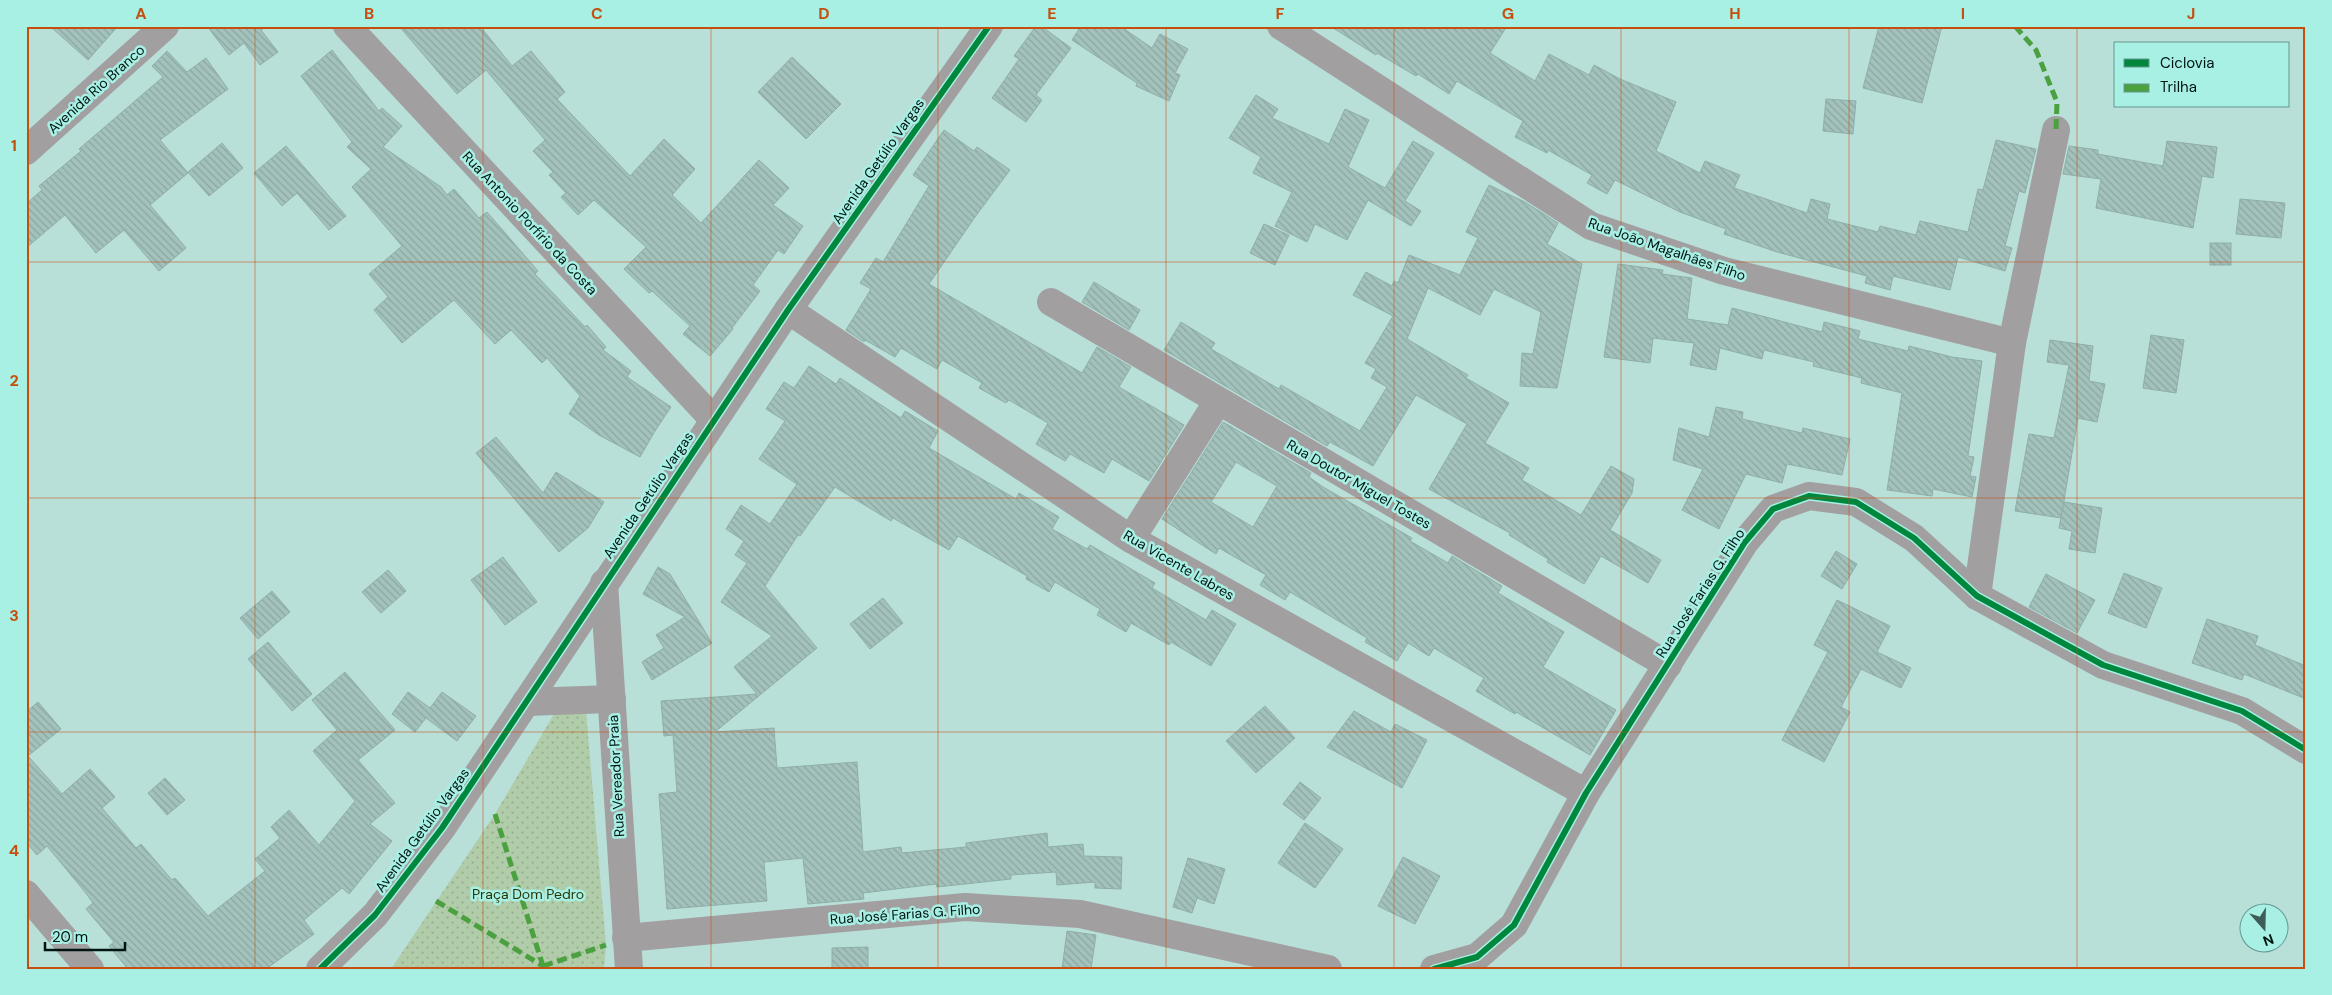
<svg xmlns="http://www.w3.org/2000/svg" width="2332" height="995" viewBox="0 0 2332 995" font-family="'DM Sans',sans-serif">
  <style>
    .park { fill: url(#park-dots) }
    .building { fill: url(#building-back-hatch); stroke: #8faea9; fill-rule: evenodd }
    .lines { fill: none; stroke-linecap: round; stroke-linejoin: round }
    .minor { stroke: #a29fa1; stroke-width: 28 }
    .quiet { stroke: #4ba03f; stroke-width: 5; stroke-dasharray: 10 5; stroke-linecap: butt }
    .cycleway-casing { stroke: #a8f0e4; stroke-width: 9 }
    .cycleway { stroke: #00873e; stroke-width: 6 }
    .grid { fill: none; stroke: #c54f0d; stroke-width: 1; stroke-opacity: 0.55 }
    .labels { text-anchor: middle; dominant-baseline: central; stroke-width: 5; stroke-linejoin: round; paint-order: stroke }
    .street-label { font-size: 14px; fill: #001512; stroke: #a8f0e4 }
    .park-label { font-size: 14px; fill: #2a3606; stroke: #a8f0e4 }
    .neatline { fill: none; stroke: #c54f0d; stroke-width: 2 }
    .grid-label { font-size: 16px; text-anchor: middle; font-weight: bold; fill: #c54f0d }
  </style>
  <defs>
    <pattern id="park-dots" width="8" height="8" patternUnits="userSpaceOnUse" patternTransform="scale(1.25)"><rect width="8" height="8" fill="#b0cca9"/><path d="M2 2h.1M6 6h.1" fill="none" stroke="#96ae90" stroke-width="1.8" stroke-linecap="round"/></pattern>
    <pattern id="building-back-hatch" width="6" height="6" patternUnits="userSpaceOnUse" patternTransform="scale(1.25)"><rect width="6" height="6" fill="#a3c2bc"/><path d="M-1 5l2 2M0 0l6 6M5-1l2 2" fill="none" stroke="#8ba6a1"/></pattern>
  </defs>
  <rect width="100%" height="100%" fill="#b8e0d9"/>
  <polygon class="park" points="586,711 606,945 604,969 391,969 495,814 554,714"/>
  <g class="building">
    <polygon points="62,26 118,26 88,60 52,28 65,28"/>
    <polygon points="207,26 267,26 261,30 278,52 260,65 244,43 229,55"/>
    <polygon points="399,26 480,26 512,66 531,51 565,92 557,99 630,176 664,139 695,169 672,195 701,223 759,160 789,188 773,205 803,226 784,254 778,250 753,285 760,291 732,328 733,329 710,356 683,334 690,326 652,291 649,293 624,269 646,247 594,200 578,215 561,197 566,193 549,175 553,172 533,151 545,140 486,70 457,94"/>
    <polygon points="1036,26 1041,26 1071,48 1036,95 1042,100 1026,122 992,98 1019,59 1014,56"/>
    <polygon points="1081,26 1120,26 1152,48 1160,34 1188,49 1175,73 1180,75 1169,101 1136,86 1137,83 1072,40"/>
    <polygon points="1330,26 1507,26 1490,53 1535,81 1549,54 1589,75 1594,65 1620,79 1676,102 1656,151 1700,173 1705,161 1740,175 1734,188 1807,213 1811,199 1830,204 1827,219 1878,232 1880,226 1916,235 1920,221 1968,232 1978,189 1983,190 1996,140 2036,149 2025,193 2019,191 2005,246 2012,248 2005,271 1958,257 1950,290 1893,276 1890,290 1865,283 1867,276 1777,252 1724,234 1726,229 1680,212 1615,180 1607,194 1587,183 1592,175 1548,150 1547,153 1515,137 1523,121 1457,81 1449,94 1418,74 1416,76 1377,53 1376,55"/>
    <polygon points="1879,26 1942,26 1922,103 1863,88"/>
    <polygon points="332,50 379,111 382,108 402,126 383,147 441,187 447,195 454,189 479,218 487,212 538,271 535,274 585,327 587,325 606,347 603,350 631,371 627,377 671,407 655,431 640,457 599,435 569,414 580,396 547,358 542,363 511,330 495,344 454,300 402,343 374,310 388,297 369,274 402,246 352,187 371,169 347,147 352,142 301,76"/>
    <polygon points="167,51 187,72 206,58 228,89 160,140 188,173 150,205 186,248 159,271 124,230 96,253 65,215 26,248 26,204 42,190 39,186 81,151 79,149 163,77 152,66"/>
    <polygon points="792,57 841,104 806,139 758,92"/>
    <polygon points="1256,95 1278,109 1272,118 1329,144 1345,109 1369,120 1348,167 1385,188 1413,141 1434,153 1405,201 1421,211 1411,226 1368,200 1347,240 1315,224 1307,242 1275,226 1292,192 1253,173 1261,157 1229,138"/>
    <polygon points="1826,99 1856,101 1853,134 1823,131"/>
    <polygon points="944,130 974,151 977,147 1010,170 975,217 929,284 1082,373 1097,347 1131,367 1119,387 1184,425 1149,481 1112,459 1104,473 1070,454 1065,461 1036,444 1048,423 1009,400 1006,403 979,388 982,383 942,360 937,369 901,348 895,357 865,340 864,342 846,330 871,289 860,283 876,258 883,262 929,186 913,175"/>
    <polygon points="2167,141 2217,147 2213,178 2202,176 2193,228 2096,208 2101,179 2063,174 2069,146 2098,150 2098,154 2163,166"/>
    <polygon points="222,143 243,168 209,196 188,172"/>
    <polygon points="286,146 346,216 329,230 297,193 282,206 254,173"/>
    <polygon points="1489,185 1525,202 1558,223 1547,244 1582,264 1557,388 1520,386 1522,353 1533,354 1541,312 1494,289 1480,315 1428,288 1407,339 1468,375 1466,378 1509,403 1485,443 1529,468 1522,480 1581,515 1611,466 1634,479 1632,493 1610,530 1661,560 1648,583 1601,556 1584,584 1547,562 1548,559 1509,535 1510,533 1429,489 1467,424 1416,395 1373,466 1330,442 1327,446 1164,350 1181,322 1215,343 1211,349 1279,389 1281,385 1360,431 1387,387 1371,378 1376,369 1365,363 1393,316 1353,295 1366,272 1392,286 1394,281 1398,283 1409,255 1460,275 1478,238 1466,232"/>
    <polygon points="2240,199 2285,203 2281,238 2236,234"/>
    <polygon points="1264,224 1289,235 1275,265 1250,253"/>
    <rect x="2210" y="243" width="21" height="22"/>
    <polygon points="1618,264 1663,270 1662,274 1692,278 1687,319 1728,325 1732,308 1822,332 1824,322 1860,331 1858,339 1908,351 1909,346 1952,357 1982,361 1968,456 1974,457 1970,476 1976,477 1972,497 1933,489 1932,496 1887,490 1902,393 1861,383 1862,378 1813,366 1814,362 1764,350 1762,359 1720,348 1716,370 1690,365 1694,343 1653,338 1650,363 1604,357"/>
    <polygon points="1094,282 1140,310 1129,330 1082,302"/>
    <polygon points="2151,335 2184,340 2176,393 2143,388"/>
    <polygon points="2050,340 2093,346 2089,381 2105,384 2097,422 2078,418 2061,518 2015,511 2029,434 2054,438 2069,365 2047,362"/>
    <polygon points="809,366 836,384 840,378 901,418 905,411 938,431 929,448 1016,499 1019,493 1059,517 1052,529 1087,549 1090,545 1155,583 1152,588 1206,620 1212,610 1236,624 1211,666 1171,642 1169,645 1131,623 1126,632 1097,615 1100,609 1055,582 1049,592 1026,579 1027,576 958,536 949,550 893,518 891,521 835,487 800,536 798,535 765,586 817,648 715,732 774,728 777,768 857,762 863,852 901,847 902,853 966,847 966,843 1047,833 1048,847 1083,844 1084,856 1122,857 1121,889 1095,888 1095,882 1057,885 1056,872 1011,875 1011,879 937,887 936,884 863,893 864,899 808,904 803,858 764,862 767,901 667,909 659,794 677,792 673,735 664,736 661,701 757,694 734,667 772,636 721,602 747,563 735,555 744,541 726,529 741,505 770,524 797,484 759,459 785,421 766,409 784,382 794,388"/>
    <polygon points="1716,407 1743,412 1742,419 1802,433 1803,428 1850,439 1842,475 1787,464 1782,483 1746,474 1719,529 1682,510 1703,469 1673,460 1679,428 1709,437"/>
    <path d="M1223,422L1311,473L1309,477L1323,487L1412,538L1410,541L1448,563L1452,556L1502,586L1498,593L1564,632L1543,667L1616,710L1590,755L1516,712L1515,714L1476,691L1484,678L1434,648L1429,656L1408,643L1397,661L1365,642L1367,638L1290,592L1285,600L1260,585L1266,575L1219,548L1216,554L1162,519ZM1236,462L1277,486L1253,527L1211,502Z"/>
    <polygon points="496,437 543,493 556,472 604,502 588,528 559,552 476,453"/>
    <polygon points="2064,502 2102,508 2095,553 2069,549 2072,531 2059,528"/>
    <polygon points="1836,551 1857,564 1842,589 1821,576"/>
    <polygon points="503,557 537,602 505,625 471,580"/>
    <polygon points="658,567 670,574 712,643 652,680 642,662 664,648 656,635 685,617 643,594"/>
    <polygon points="388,570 406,591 381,613 362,592"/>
    <polygon points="2124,573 2162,588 2146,628 2108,613"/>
    <polygon points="2046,574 2095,600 2077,633 2029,607"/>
    <polygon points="272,591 290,612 258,639 240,618"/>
    <polygon points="883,598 903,623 870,649 850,624"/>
    <polygon points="1837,600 1890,626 1877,652 1911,668 1901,688 1861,669 1841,707 1850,712 1824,762 1782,740 1828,652 1814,645"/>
    <polygon points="2207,619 2258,636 2255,645 2306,666 2306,699 2244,674 2242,680 2192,663"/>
    <polygon points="268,642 312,694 292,711 248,659"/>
    <polygon points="345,672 395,730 358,760 395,803 370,824 392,841 349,894 342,888 304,920 314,934 266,969 128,969 109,946 114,942 86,909 93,903 85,892 47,846 37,855 26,842 26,712 38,702 61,729 28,756 62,794 90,769 115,797 102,808 136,848 141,844 172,880 175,878 208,916 265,871 255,859 280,838 271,827 289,810 319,845 355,801 313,751 337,730 312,700"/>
    <polygon points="408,692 430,708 442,692 476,716 457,741 426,718 415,732 392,714"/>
    <polygon points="1265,706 1295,738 1256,773 1226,741"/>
    <polygon points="1354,711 1391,732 1395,724 1427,740 1402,788 1327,747"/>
    <polygon points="165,778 185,800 167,815 148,793"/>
    <polygon points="1300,782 1321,798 1304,820 1283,804"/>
    <polygon points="1305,823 1343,849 1315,888 1278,863"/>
    <polygon points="1403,857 1440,876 1415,924 1378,906"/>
    <polygon points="1188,858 1225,869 1214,904 1197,898 1192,913 1173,907"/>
    <polygon points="1067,931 1096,935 1091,969 1062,969"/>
    <polygon points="868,947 868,969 832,969 832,948"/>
  </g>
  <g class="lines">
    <g class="minor">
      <polyline points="347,26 713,419"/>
      <polyline points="1281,26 1591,226 1724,271 2012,343"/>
      <polyline points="26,151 165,26"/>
      <polyline points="1051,302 1668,665"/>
      <polyline points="788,310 1131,539 1586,793"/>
      <polyline points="1131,539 1218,401"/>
      <polyline points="604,583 629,969"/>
      <polyline points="1977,596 2012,343 2056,130"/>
      <polyline points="526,702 612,699"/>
      <polyline points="26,894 90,969"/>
      <polyline points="626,938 965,907 1080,914 1328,969"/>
      <polyline points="320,969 375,915 442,828 788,310 989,26"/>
      <polyline points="1434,969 1477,957 1514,925 1586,793 1745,542 1773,509 1809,496 1856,502 1914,538 1977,596 2103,665 2242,711 2306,750"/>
    </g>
    <g class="quiet">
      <polyline points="2015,26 2036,50 2057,102 2056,130"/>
      <polyline points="495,814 543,966 542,969"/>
      <polyline points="436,901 543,966 544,969"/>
      <polyline points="543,966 606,945"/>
    </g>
    <defs>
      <g id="cycleway">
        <polyline points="320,969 375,915 442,828 788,310 989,26"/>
        <polyline points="1434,969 1477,957 1514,925 1586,793 1745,542 1773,509 1809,496 1856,502 1914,538 1977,596 2103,665 2242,711 2306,750"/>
      </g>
    </defs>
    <use href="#cycleway" class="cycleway-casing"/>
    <use href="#cycleway" class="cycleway"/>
  </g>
  <path class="grid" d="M255,26V969M483,26V969M711,26V969M938,26V969M1166,26V969M1394,26V969M1621,26V969M1849,26V969M2077,26V969M26,262H2306M26,498H2306M26,732H2306"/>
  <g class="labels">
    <g class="street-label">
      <text transform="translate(96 89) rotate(-42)">Avenida Rio Branco</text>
      <text transform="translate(878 161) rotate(-55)">Avenida Getúlio Vargas</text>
      <text transform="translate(530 223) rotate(47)">Rua Antonio Porfírio da Costa</text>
      <text transform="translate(1667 249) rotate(19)">Rua João Magalhães Filho</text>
      <text transform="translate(1359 484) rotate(30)">Rua Doutor Miguel Tostes</text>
      <text transform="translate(648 495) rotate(-56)">Avenida Getúlio Vargas</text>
      <text transform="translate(1179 565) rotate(30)">Rua Vicente Labres</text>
      <text transform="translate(1700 593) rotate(-57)">Rua José Farias G. Filho</text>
      <text transform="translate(616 776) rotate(-93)">Rua Vereador Praia</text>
      <text transform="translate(422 830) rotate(-54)">Avenida Getúlio Vargas</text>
      <text transform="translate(905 914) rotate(-4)">Rua José Farias G. Filho</text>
    </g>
    <g class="park-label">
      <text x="528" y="894">Praça Dom Pedro</text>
    </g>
  </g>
  <rect width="2332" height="995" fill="none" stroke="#a8f0e4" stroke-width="55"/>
  <rect x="2114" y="42" width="175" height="65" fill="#a8f0e4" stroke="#659890"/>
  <rect x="2124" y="59" width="25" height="8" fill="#00873e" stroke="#659890"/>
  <text x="2160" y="68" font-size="15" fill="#001512">Ciclovia</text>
  <rect x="2124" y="84" width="25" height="8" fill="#4ba03f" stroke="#659890"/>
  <text x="2160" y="92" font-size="15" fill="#001512">Trilha</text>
  <g transform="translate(2264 928) rotate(160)"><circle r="24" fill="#a8f0e4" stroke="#659890"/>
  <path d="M0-4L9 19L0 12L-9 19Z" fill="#405c58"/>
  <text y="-8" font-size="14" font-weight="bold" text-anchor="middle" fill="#001512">N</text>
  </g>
  <path d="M45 942v8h80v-8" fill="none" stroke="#001512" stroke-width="2.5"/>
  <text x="52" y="942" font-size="15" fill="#001512" stroke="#a8f0e4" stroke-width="4" paint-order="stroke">20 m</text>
  <rect x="28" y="28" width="2276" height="940" class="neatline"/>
  <g class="grid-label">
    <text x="141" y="19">A</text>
    <text x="369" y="19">B</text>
    <text x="597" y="19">C</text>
    <text x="824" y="19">D</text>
    <text x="1052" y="19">E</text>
    <text x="1280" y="19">F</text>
    <text x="1508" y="19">G</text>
    <text x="1735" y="19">H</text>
    <text x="1963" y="19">I</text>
    <text x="2191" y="19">J</text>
    <text x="14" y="151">1</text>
    <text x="14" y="386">2</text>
    <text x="14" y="621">3</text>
    <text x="14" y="856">4</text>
  </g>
</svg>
